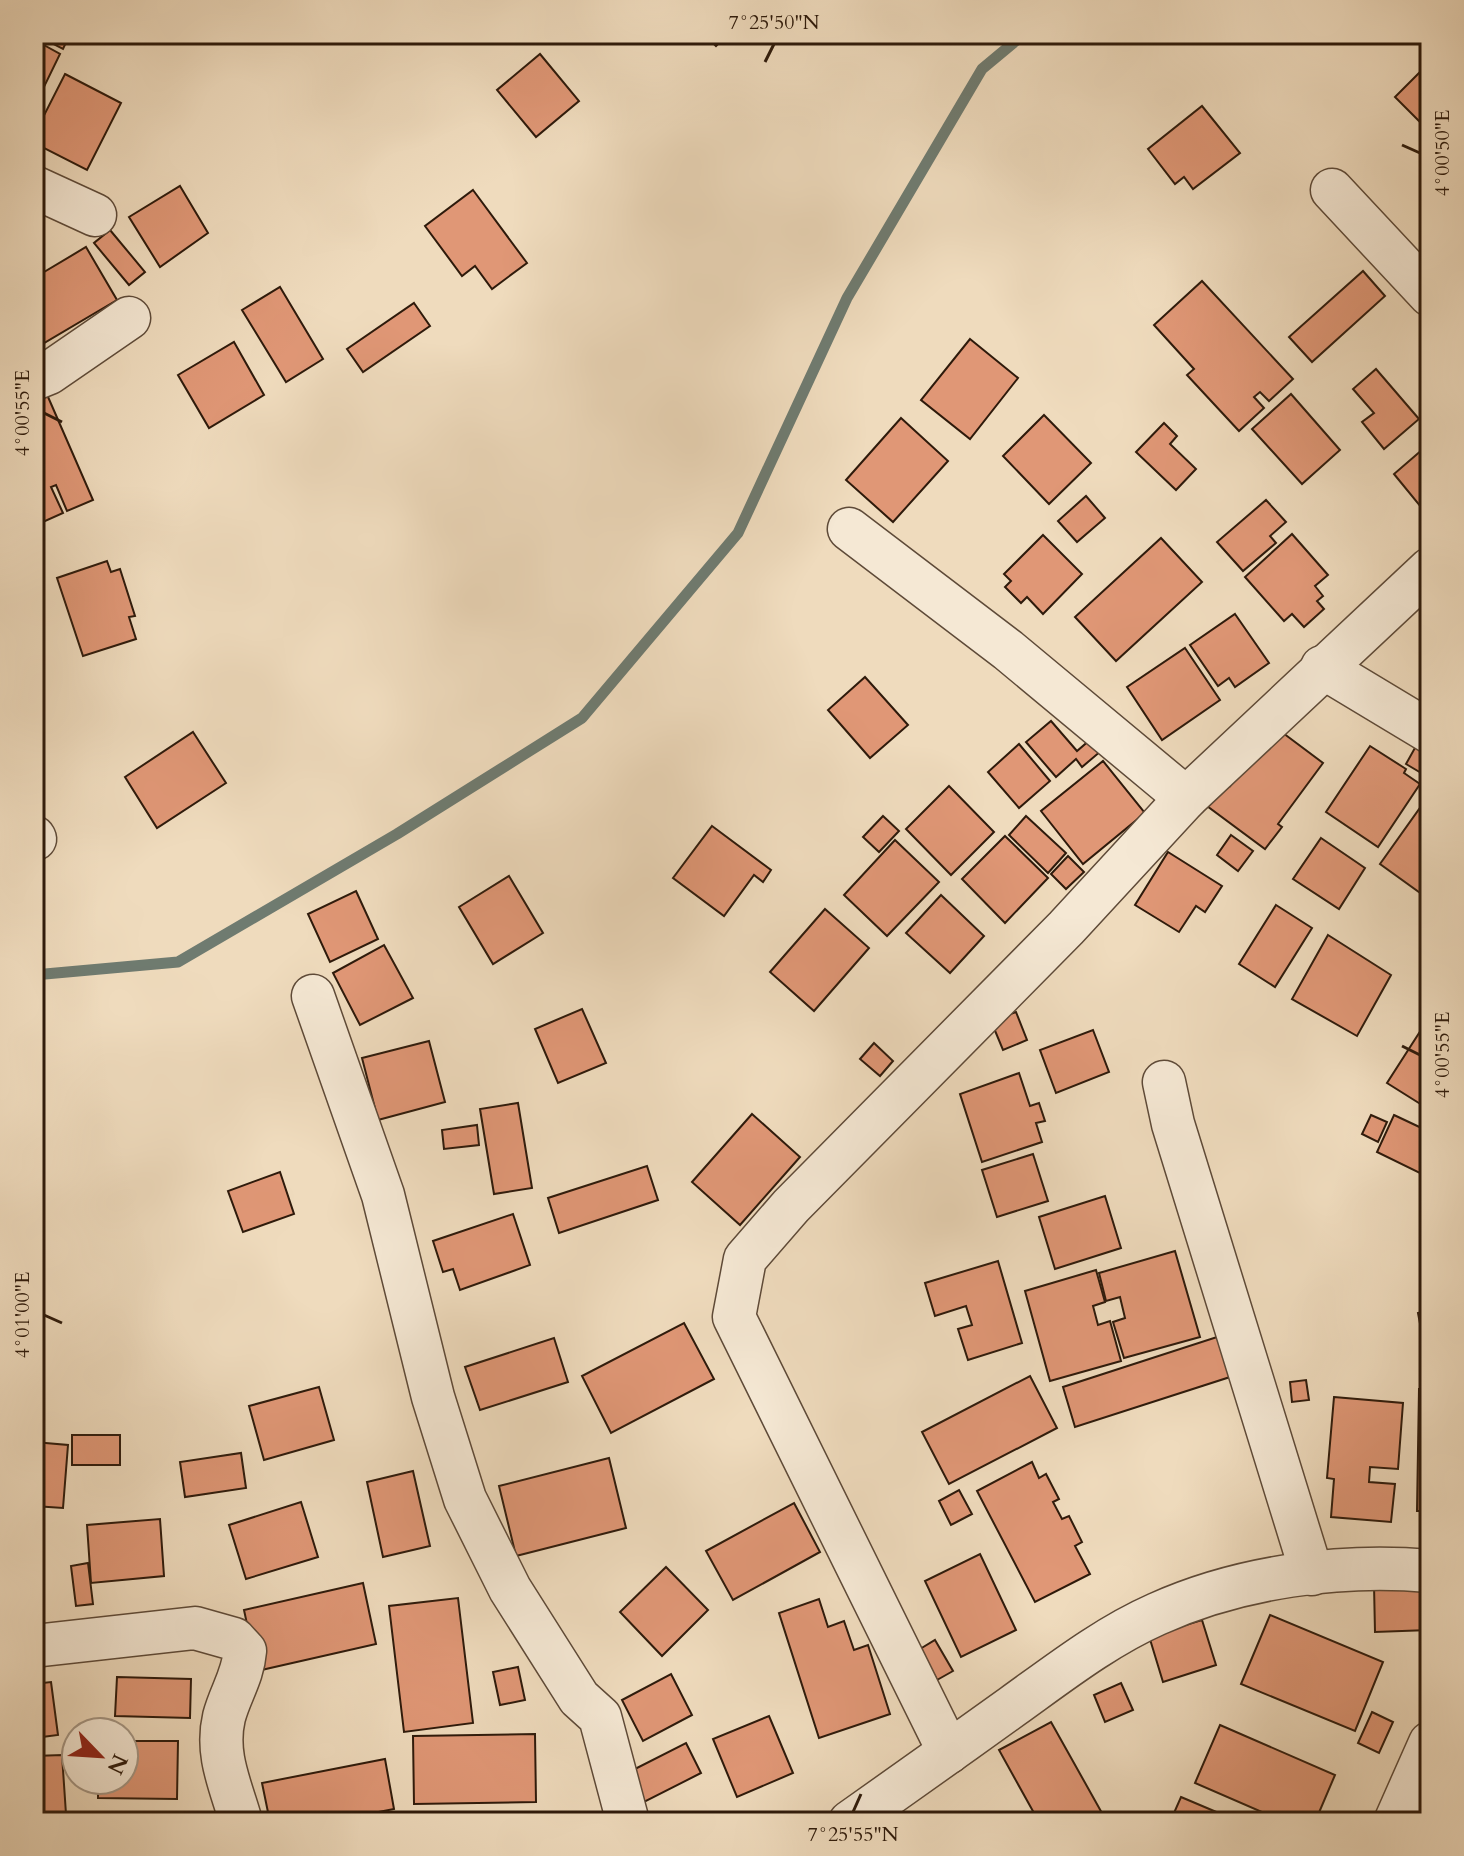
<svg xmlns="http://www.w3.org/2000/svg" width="1464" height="1856" viewBox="0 0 1464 1856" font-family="Cardo,serif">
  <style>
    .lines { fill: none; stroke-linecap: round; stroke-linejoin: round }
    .stream { stroke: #6f7b70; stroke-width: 11 }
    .building { fill: #e09776; stroke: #2e1a0b; stroke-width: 2 }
    .minor-casing { stroke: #5e4a38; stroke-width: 45 }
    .minor { stroke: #f5e8d4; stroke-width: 42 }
    .ticks { fill: none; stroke: #2e1a0b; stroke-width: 3 }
    .neatline { fill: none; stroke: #2e1a0b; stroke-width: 3 }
    .ticks-label { font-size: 20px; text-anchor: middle; fill: #2e1a0b }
  </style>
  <rect width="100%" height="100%" fill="#efdbbd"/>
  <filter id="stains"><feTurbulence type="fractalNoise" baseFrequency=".0025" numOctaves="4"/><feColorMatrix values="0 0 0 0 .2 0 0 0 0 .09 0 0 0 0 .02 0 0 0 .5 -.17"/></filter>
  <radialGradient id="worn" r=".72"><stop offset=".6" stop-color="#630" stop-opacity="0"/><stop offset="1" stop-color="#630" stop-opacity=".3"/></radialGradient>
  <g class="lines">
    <polyline class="stream" points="34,975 178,962 397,834 582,718 738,533 847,298 982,69 1024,34"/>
  </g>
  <g class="building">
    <polygon points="34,34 70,34 63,49 42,38 34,54"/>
    <polygon points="704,34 728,34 716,46"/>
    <polygon points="42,44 60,54 42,91 34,87 34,59"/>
    <polygon points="540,54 579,101 536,137 497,90"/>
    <polygon points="1430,62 1430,132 1395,97"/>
    <polygon points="65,74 121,103 87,170 34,143 34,135"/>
    <polygon points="1202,106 1240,153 1193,189 1184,177 1175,184 1148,149"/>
    <polygon points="180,186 208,233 160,267 129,217"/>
    <polygon points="473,190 527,263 492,289 475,266 462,276 425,226"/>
    <polygon points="110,230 145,272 129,285 94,243"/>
    <polygon points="86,247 117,300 39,346 34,336 34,278"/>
    <polygon points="1363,271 1385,296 1312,362 1289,337"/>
    <polygon points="1202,281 1293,379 1269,401 1260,392 1254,397 1264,408 1239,431 1187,375 1194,369 1154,325"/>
    <polygon points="280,287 323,359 286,382 242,310"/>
    <polygon points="414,303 430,326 363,372 347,349"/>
    <polygon points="970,339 1018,378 970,439 921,400"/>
    <polygon points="234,342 264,395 209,428 178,375"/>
    <polygon points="1376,369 1419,419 1384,449 1362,422 1374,413 1353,389"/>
    <polygon points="45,390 93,500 67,511 56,485 51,487 63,513 34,526 34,395"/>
    <polygon points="1291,394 1340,450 1302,484 1252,429"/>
    <polygon points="1044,415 1091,463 1049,504 1003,456"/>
    <polygon points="901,418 948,461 893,522 846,480"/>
    <polygon points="1164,423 1177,436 1170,444 1196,469 1176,490 1136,452"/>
    <polygon points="1430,443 1430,518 1394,474"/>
    <polygon points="1086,496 1105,518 1077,542 1058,521"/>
    <polygon points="1266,500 1286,522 1270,536 1276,543 1243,571 1217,542"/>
    <polygon points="1292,534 1328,575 1315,586 1323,596 1317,601 1324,609 1304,627 1292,614 1284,621 1245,577"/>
    <polygon points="1043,535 1082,574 1043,614 1027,597 1021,603 1005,587 1011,581 1004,574"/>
    <polygon points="1161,538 1202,582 1116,661 1075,617"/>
    <polygon points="107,561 111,572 120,569 135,616 129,617 136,639 83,656 57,578"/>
    <polygon points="1235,614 1269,663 1235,687 1229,678 1218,686 1190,645"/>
    <polygon points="1185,648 1220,700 1162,740 1127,687"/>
    <polygon points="865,677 908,725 870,758 828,710"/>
    <polygon points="1051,721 1077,751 1091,739 1101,751 1082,767 1076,759 1056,777 1026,742"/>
    <polygon points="1275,727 1323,763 1278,824 1282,827 1265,849 1207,806 1225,782 1230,786"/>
    <polygon points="193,732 226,783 157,828 125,777"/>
    <polygon points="1019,744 1050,781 1019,808 988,772"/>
    <polygon points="1370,746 1406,769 1404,773 1420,784 1378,847 1326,812"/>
    <polygon points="1416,746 1430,754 1423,774 1406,764"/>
    <polygon points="1103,761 1145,813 1083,864 1041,811"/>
    <polygon points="949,786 994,832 951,875 906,829"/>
    <polygon points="1422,805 1430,811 1430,900 1380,864"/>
    <polygon points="883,816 899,831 879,852 863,837"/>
    <polygon points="1026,816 1066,853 1048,873 1009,835"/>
    <polygon points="712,826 771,870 763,882 754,875 724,916 673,878"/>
    <polygon points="1231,835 1253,851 1238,871 1217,855"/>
    <polygon points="1005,836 1048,878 1005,923 962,879"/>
    <polygon points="1321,838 1365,868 1339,909 1293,879"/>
    <polygon points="895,840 939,882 887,936 844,895"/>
    <polygon points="1168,852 1222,886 1205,912 1196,906 1179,932 1135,905"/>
    <polygon points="1068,856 1084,872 1066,889 1051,874"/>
    <polygon points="509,876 543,933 493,964 459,907"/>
    <polygon points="356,891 378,939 330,962 308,914"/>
    <polygon points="941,895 984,936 950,973 906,933"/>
    <polygon points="1276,905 1312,928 1275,987 1239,964"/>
    <polygon points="825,909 869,948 814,1011 770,972"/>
    <polygon points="1328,935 1391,975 1357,1036 1292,999"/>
    <polygon points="384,945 413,998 360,1025 333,973"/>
    <polygon points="582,1009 606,1063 558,1083 535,1029"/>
    <polygon points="1016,1012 1027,1040 1003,1050 991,1021"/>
    <polygon points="1430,1016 1430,1110 1387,1083"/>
    <polygon points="1093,1030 1109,1072 1056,1093 1040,1050"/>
    <polygon points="429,1041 445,1102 378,1120 362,1058"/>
    <polygon points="874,1043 893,1061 880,1076 860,1059"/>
    <polygon points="1019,1073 1030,1106 1039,1103 1045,1121 1036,1123 1042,1142 982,1162 960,1094"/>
    <polygon points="518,1103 532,1188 494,1194 480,1109"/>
    <polygon points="752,1114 800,1157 740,1225 692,1182"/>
    <polygon points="1371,1115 1387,1122 1378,1142 1362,1134"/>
    <polygon points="1394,1115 1430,1132 1430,1178 1377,1152"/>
    <polygon points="477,1125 479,1145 444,1149 442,1130"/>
    <polygon points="1033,1154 1048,1201 997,1217 982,1170"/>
    <polygon points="647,1166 658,1200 559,1233 548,1198"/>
    <polygon points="280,1172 294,1214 243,1232 228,1191"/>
    <polygon points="1105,1196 1121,1248 1055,1269 1039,1217"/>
    <polygon points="513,1214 530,1265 460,1290 453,1269 443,1272 433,1241"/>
    <polygon points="1175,1251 1200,1337 1124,1358 1113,1322 1125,1318 1120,1297 1106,1301 1099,1273"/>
    <polygon points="998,1261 1022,1343 968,1360 958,1329 972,1325 966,1306 935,1316 925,1283"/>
    <polygon points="1096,1270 1105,1302 1093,1306 1098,1325 1110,1321 1121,1361 1050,1381 1025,1291"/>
    <polygon points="1430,1310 1430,1349 1425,1350 1418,1313"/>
    <polygon points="684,1323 714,1379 611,1433 582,1376"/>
    <polygon points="1217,1337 1230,1377 1075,1427 1063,1387"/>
    <polygon points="554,1338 568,1382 480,1410 465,1367"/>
    <polygon points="1030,1376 1057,1428 949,1484 922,1432"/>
    <polygon points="1306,1380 1309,1400 1292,1402 1290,1382"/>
    <polygon points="319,1387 334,1440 264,1460 249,1406"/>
    <polygon points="1419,1389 1430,1389 1430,1511 1417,1511"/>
    <polygon points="1334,1397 1403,1403 1398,1469 1370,1467 1369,1482 1395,1484 1391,1522 1331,1517 1334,1479 1327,1478"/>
    <rect x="72" y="1435" width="48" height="30"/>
    <polygon points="34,1442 68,1445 63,1508 34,1506"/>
    <polygon points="241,1453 246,1488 185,1497 180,1462"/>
    <polygon points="609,1458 626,1528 516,1556 499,1486"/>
    <polygon points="1032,1462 1039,1478 1046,1474 1059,1499 1053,1502 1062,1519 1069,1516 1082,1542 1075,1546 1090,1574 1035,1602 977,1491"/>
    <polygon points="413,1471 430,1546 383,1557 367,1482"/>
    <polygon points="959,1490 972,1514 951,1525 939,1501"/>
    <polygon points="301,1502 318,1557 246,1579 229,1525"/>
    <polygon points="794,1503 820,1552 733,1600 706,1551"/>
    <polygon points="160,1519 164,1576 91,1583 87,1525"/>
    <polygon points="980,1554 1016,1630 961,1657 925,1581"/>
    <polygon points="88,1563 93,1604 76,1606 71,1566"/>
    <polygon points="666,1567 708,1610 662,1656 620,1612"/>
    <polygon points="363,1583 376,1644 257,1671 244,1610"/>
    <polygon points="1427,1584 1429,1630 1375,1632 1374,1585"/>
    <polygon points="458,1598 473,1723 404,1732 389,1606"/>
    <polygon points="819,1599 828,1627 844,1621 854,1650 868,1645 890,1714 819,1738 779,1613"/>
    <polygon points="1270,1615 1383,1662 1355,1731 1241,1684"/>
    <polygon points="1202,1620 1216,1665 1163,1682 1149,1636"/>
    <polygon points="935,1640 953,1671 937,1680 920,1649"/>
    <polygon points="518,1667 525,1700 500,1705 493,1672"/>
    <polygon points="671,1674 692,1715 643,1741 622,1700"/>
    <polygon points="117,1677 191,1679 190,1718 115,1716"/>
    <polygon points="51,1682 58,1735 34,1738 34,1684"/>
    <polygon points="1121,1683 1133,1710 1105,1722 1094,1695"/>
    <polygon points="1372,1712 1393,1722 1379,1753 1358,1743"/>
    <polygon points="769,1716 793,1773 737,1797 713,1739"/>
    <polygon points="1051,1722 1107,1822 1039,1822 999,1750"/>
    <polygon points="1220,1725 1335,1775 1315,1822 1285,1822 1195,1783"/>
    <polygon points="535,1734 536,1802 414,1804 413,1736"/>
    <polygon points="124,1741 178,1741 177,1799 98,1798 98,1780 124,1780"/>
    <polygon points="686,1743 701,1773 642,1803 627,1773"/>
    <polygon points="62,1755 66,1814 34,1816 34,1756"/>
    <polygon points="385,1759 394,1809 327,1822 270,1822 262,1783"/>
    <polygon points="1181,1797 1240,1822 1170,1822"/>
  </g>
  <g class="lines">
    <defs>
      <g id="minor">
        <polyline points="34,187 95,215"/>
        <polyline points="1332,190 1430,295"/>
        <polyline points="34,379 49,373 129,318"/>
        <polyline points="849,529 1008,650 1186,798"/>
        <polyline points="1322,667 1430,732"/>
        <polyline points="34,837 35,839"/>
        <polyline points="313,996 383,1195 433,1397 465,1499 510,1589 579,1698 600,1717 628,1822"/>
        <polyline points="1164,1082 1173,1124 1312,1574"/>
        <path d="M34,1646L195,1628L234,1639L245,1651C243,1676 230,1694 224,1717C215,1755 231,1786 241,1822"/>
        <polyline points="949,1752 734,1317 745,1259 791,1206 1066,928 1186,798 1430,569"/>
        <path d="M850,1822C905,1783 959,1745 1013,1706C1059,1673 1105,1637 1157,1614C1239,1577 1340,1563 1430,1571"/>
        <polyline points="1395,1822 1430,1743"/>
      </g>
    </defs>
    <use href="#minor" class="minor-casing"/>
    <use href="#minor" class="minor"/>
  </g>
  <path class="ticks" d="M765,62L774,44M1402,145L1420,153M44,413L62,422M1402,1046L1420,1055M44,1315L62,1323M853,1812L861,1794"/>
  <rect width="1464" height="1856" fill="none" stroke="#efdbbd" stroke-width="88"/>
  <g transform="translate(100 1756) rotate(115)"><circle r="38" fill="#f5e8d4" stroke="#a59684" stroke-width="2"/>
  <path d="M0-6L14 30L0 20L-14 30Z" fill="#8f2418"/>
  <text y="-12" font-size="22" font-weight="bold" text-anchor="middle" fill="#2e1a0b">N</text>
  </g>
  <rect x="44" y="44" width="1376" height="1768" class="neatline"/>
  <g class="ticks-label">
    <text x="774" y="29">7°25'50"N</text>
    <text transform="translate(1442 153) rotate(-90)" y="7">4°00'50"E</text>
    <text transform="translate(22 413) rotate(-90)" y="7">4°00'55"E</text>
    <text transform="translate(1442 1055) rotate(-90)" y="7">4°00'55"E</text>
    <text transform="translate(22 1315) rotate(-90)" y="7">4°01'00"E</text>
    <text x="853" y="1841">7°25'55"N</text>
  </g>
  <rect width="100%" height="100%" filter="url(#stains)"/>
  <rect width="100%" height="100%" fill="url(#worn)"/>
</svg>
